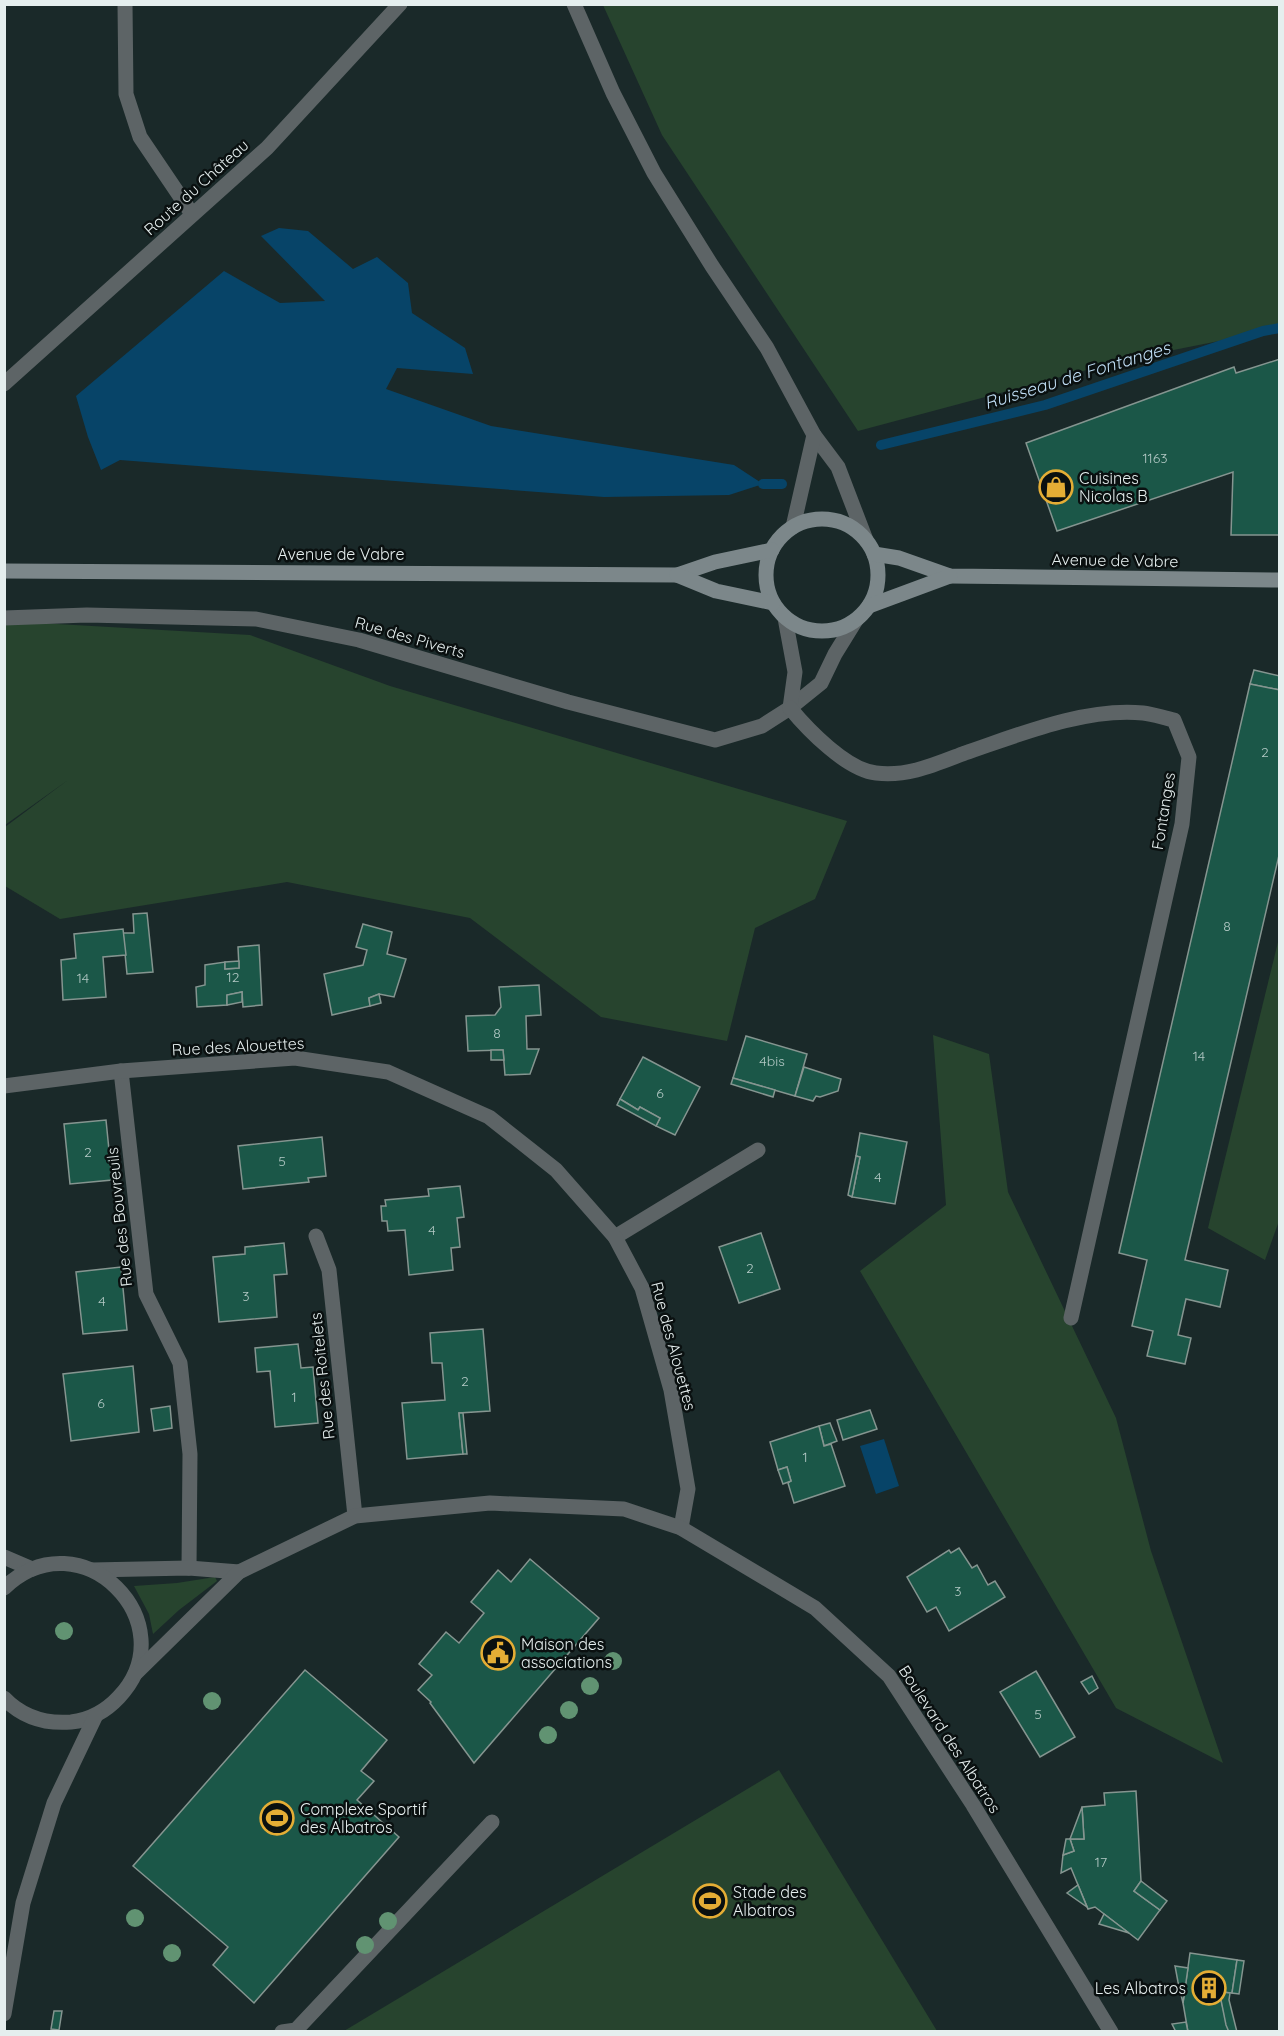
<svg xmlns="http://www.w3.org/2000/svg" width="1284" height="2036" viewBox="0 0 1284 2036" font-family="Quicksand,sans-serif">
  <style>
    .green { fill: #27442e }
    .water { fill: #074468 }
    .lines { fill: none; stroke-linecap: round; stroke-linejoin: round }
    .stream { stroke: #074468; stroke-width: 10 }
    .building { fill: #1b5748; stroke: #859590; stroke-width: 1.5 }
    .service { stroke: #5d6466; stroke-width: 15 }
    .minor { stroke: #5d6466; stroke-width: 15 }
    .tertiary { stroke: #5d6466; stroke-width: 15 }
    .secondary { stroke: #7c878a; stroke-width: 15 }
    .tree { fill: #619372 }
    .labels { text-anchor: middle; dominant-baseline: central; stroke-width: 5; stroke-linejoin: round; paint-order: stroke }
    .number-label { font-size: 14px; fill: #b2c8c4 }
    .street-label { font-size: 16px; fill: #e5eeee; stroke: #0a1010 }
    .poi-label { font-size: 16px; fill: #e5eeee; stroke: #0a1010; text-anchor: start }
    .water-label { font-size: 18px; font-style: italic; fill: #bfddf4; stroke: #0a1010 }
  </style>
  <rect width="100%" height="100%" fill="#1a2929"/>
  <g class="green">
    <polygon points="603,5 1279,5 1279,329 1128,359 858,431 662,135"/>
    <polygon points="4,621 250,635 390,686 847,821 815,899 755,928 727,1041 601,1017 470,918 287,882 60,919 5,886 5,827 68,780 5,825"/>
    <polygon points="1279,938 1280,1218 1265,1260 1208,1228"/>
    <polygon points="933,1035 989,1054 1008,1192 1116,1418 1151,1551 1223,1763 1116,1708 860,1271 946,1205"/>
    <polygon points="215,1577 217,1581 179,1610 153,1634 149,1614 134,1586 177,1583"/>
    <polygon points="779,1770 937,2031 344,2031"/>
  </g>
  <g class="water">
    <polygon points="279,228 308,231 353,269 377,257 408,283 412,313 465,348 473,374 397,368 386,389 491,426 734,465 763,484 729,495 604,497 120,460 101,470 88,437 76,396 224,271 280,303 325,301 261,236"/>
    <polygon points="884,1439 899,1486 876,1494 860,1446"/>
  </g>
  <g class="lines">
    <g class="stream">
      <polyline points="881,445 1045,405 1263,331 1280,328"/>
      <polyline points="763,484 782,484"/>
    </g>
  </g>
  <g class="building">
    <polygon points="1280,359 1280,535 1231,535 1233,472 1057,531 1026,443 1234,367 1236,373"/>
    <polygon points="1254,670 1280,676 1280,690 1250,684"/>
    <polygon points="1250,684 1280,690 1280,851 1185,1260 1228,1270 1220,1307 1186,1299 1178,1335 1191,1338 1185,1364 1147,1356 1153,1331 1132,1326 1147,1260 1119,1253"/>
    <polygon points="147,913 153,972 127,974 123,933 134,933 133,914"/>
    <polygon points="363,924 392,932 387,954 406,959 394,997 379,994 369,998 370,1006 332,1015 324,974 363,965 367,950 356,947"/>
    <polygon points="123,929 126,955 103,957 106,997 63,1000 61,960 76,958 74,934"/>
    <polygon points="259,945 262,1005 243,1007 242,992 227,995 227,1005 197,1007 196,987 205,985 205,965 225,962 225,969 239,968 238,947"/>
    <polygon points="239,961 239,968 225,969 225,962"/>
    <polygon points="539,985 541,1015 526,1016 527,1049 539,1049 530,1074 505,1075 503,1050 468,1051 466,1016 495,1015 501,1007 499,987"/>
    <polygon points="242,992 242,1002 227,1005 227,995"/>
    <polygon points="379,994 381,1003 370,1006 369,998"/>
    <polygon points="746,1036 807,1054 795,1096 733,1078"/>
    <polygon points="491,1050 503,1050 504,1060 491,1060"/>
    <polygon points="643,1057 700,1087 675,1135 656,1126 660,1118 640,1107 638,1110 620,1099"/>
    <polygon points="804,1067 841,1079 838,1091 820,1097 816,1096 813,1101 795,1096"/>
    <polygon points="733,1078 775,1090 773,1097 731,1084"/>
    <polygon points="620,1099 638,1110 640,1107 660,1118 656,1126 617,1105"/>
    <polygon points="106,1120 112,1180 70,1184 64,1124"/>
    <polygon points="860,1133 907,1142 895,1204 852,1197 860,1157 856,1156"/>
    <polygon points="322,1137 326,1176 308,1178 309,1182 243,1189 238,1146"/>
    <polygon points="856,1156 860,1157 852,1197 848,1195"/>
    <polygon points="460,1186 464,1217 457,1218 460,1247 451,1248 453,1270 409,1275 405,1230 388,1231 387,1221 382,1221 381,1206 386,1206 385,1200 429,1196 428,1189"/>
    <polygon points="761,1233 780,1289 739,1303 719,1247"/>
    <polygon points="284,1243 287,1274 274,1275 277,1317 219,1322 213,1257 245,1254 245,1247"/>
    <polygon points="121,1267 127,1330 83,1334 76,1272"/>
    <polygon points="483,1329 490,1411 459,1413 463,1454 407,1459 402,1403 445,1400 442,1363 432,1363 430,1333"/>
    <polygon points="298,1344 301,1368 313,1367 318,1423 275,1427 270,1371 257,1372 255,1348"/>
    <polygon points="133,1366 139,1432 71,1441 63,1374"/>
    <polygon points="170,1406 172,1428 154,1431 151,1409"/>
    <polygon points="870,1410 877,1429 843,1440 837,1420"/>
    <polygon points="459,1413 463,1413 467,1454 463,1454"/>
    <polygon points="830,1423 837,1441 824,1446 819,1426"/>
    <polygon points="819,1426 824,1446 831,1444 845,1486 794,1503 788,1483 791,1481 787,1467 778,1470 770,1442"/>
    <polygon points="787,1467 791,1481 783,1484 778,1470"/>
    <polygon points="959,1548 972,1568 977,1565 988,1585 995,1581 1005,1597 949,1631 936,1607 927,1612 907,1577 949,1550 951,1553"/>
    <polygon points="530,1559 599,1618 474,1763 430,1703 431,1702 418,1690 432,1675 419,1664 446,1632 459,1643 484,1613 471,1602 498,1570 511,1582"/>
    <polygon points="305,1670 387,1740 361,1771 374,1781 357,1800 399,1837 254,2003 213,1965 228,1947 133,1866"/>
    <polygon points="1036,1671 1075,1737 1040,1757 1000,1692"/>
    <polygon points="1092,1676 1098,1688 1089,1694 1081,1682"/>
    <polygon points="1136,1791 1141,1881 1134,1891 1160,1910 1138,1940 1095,1907 1088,1909 1071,1868 1061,1873 1063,1855 1074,1851 1070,1839 1084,1839 1082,1807 1105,1805 1104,1793"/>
    <polygon points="1082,1807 1084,1839 1070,1839"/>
    <polygon points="1066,1839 1070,1839 1074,1851 1063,1855"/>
    <polygon points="1141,1881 1167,1901 1160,1910 1134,1891"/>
    <polygon points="1078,1885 1087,1907 1067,1893"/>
    <polygon points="1104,1914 1129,1933 1099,1924"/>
    <polygon points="1190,1953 1237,1960 1232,1993 1222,1992 1221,2000 1229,2032 1188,2032 1183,2003"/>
    <polygon points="1237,1960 1244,1961 1239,1994 1232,1993"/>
    <polygon points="1175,1966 1188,1968 1183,2003 1178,1982"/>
    <polygon points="1222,1992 1230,1993 1229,2000 1237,2032 1229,2032 1226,2025 1221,2000"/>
    <polygon points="54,2011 62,2011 59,2030 51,2029"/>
    <polygon points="1186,2022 1188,2032 1176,2032 1172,2024"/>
  </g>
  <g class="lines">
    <g class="service">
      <polyline points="615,1237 758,1150"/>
      <polyline points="282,2032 296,2030 492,1822"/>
    </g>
    <g class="minor">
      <polyline points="125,4 126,94 140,137 192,214"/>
      <polyline points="4,384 267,148 400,4"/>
      <polyline points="4,618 87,615 256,619 359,640 568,702 715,740 762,726 790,708 821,683 835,654 856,620"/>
      <polyline points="785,618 795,672 790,708"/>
      <path d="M790,708C808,730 847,770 876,773C908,777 936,764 965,753C1018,735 1086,707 1143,713C1153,714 1164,718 1174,720L1189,757L1182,824L1071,1318"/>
      <polyline points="121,1071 146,1294 180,1363 190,1454 189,1568"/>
      <polyline points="4,1086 121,1071 295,1058 388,1072 489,1117 556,1170 615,1237 642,1288 671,1390 688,1489 681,1528"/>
      <polyline points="316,1236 329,1270 355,1516"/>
      <polyline points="4,1557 32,1569"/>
      <polyline points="92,1570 189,1568 239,1572"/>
      <path d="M4,1588C81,1514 188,1624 119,1697C106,1711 90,1720 71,1722C46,1724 22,1717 4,1698"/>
      <polyline points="135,1674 239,1572 355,1516 490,1503 624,1509 681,1528 815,1608 889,1676 973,1805 1111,2032"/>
      <polyline points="4,2014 23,1903 54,1803 96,1715"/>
    </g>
    <g class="tertiary">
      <polyline points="574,4 613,93 654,173 712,266 767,348 814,435 838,467 866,540"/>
      <polyline points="793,527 814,435"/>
    </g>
    <g class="secondary">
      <circle cx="822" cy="575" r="56"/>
      <polyline points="874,554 899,558 950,576 1280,580"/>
      <polyline points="4,571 677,575 715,562 772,550"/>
      <polyline points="677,575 716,591 773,603"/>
      <polyline points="869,606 950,576"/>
    </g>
  </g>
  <g class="tree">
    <circle cx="64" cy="1631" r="9"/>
    <circle cx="613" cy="1661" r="9"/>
    <circle cx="590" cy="1686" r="9"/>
    <circle cx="212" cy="1701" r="9"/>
    <circle cx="569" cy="1710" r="9"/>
    <circle cx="548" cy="1735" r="9"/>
    <circle cx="135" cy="1918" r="9"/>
    <circle cx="388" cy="1921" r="9"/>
    <circle cx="365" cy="1945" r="9"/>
    <circle cx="172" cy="1953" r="9"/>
  </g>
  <defs>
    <symbol id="shop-ring" viewBox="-11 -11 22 22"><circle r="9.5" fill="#0a1010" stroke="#e4ad35" stroke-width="1.5"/><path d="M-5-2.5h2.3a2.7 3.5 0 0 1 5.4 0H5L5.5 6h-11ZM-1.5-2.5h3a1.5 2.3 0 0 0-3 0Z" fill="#e4ad35"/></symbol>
    <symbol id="civic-ring" viewBox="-11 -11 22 22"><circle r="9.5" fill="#0a1010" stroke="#e4ad35" stroke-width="1.5"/><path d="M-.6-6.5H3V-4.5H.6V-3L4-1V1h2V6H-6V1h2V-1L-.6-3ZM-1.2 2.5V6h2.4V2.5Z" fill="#e4ad35"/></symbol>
    <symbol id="stadium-ring" viewBox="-11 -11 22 22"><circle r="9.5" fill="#0a1010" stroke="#e4ad35" stroke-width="1.5"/><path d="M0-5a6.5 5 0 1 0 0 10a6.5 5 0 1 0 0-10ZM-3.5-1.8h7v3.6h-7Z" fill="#e4ad35"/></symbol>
    <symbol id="building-ring" viewBox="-11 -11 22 22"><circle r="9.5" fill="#0a1010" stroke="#e4ad35" stroke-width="1.5"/><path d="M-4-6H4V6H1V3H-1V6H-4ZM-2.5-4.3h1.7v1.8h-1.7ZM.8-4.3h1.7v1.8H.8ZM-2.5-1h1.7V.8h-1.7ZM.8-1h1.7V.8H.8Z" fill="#e4ad35"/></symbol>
  </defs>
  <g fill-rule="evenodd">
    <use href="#shop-ring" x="1037" y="468" width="38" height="38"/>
    <use href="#civic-ring" x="479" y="1634" width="38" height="38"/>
    <use href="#stadium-ring" x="258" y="1799" width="38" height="38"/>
    <use href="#stadium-ring" x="691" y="1882" width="38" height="38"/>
    <use href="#building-ring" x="1190" y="1969" width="38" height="38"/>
  </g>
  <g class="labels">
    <g class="number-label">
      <text x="1155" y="458">1163</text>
      <text x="1265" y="752">2</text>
      <text x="1227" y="926">8</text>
      <text x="233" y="977">12</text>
      <text x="83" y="978">14</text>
      <text x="497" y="1033">8</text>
      <text x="1199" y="1056">14</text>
      <text x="772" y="1061">4bis</text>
      <text x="660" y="1093">6</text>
      <text x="88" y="1152">2</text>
      <text x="282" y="1161">5</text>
      <text x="878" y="1177">4</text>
      <text x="432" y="1230">4</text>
      <text x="750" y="1268">2</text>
      <text x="246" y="1296">3</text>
      <text x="102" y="1301">4</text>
      <text x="465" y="1381">2</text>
      <text x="294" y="1397">1</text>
      <text x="101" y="1403">6</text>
      <text x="805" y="1457">1</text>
      <text x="958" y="1591">3</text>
      <text x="1038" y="1714">5</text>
      <text x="1101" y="1862">17</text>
    </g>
    <g class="street-label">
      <text transform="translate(196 187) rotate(-42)">Route du Château</text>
      <text x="341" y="554">Avenue de Vabre</text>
      <text transform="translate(1115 560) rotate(1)">Avenue de Vabre</text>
      <text transform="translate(410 637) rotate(16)">Rue des Piverts</text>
      <text transform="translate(1163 811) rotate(-81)">Fontanges</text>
      <text transform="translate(238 1046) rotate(-3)">Rue des Alouettes</text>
      <text transform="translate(119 1217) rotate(-96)">Rue des Bouvreuils</text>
      <text transform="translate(674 1346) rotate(75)">Rue des Alouettes</text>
      <text transform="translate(322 1376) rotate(-96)">Rue des Roitelets</text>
      <text transform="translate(950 1739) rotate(57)">Boulevard des Albatros</text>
    </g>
    <g class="poi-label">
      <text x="1079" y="478">Cuisines<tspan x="1079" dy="18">Nicolas B</tspan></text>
      <text x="521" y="1644">Maison des<tspan x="521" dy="18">associations</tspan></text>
      <text x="300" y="1809">Complexe Sportif<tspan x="300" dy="18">des Albatros</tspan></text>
      <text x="733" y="1892">Stade des<tspan x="733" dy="18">Albatros</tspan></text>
      <text x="1186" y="1988" text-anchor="end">Les Albatros</text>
    </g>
    <g class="water-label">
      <text transform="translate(1077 375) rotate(-17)">Ruisseau de Fontanges</text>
    </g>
  </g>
  <rect width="1284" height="2036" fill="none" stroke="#e5eeee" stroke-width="12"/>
</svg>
